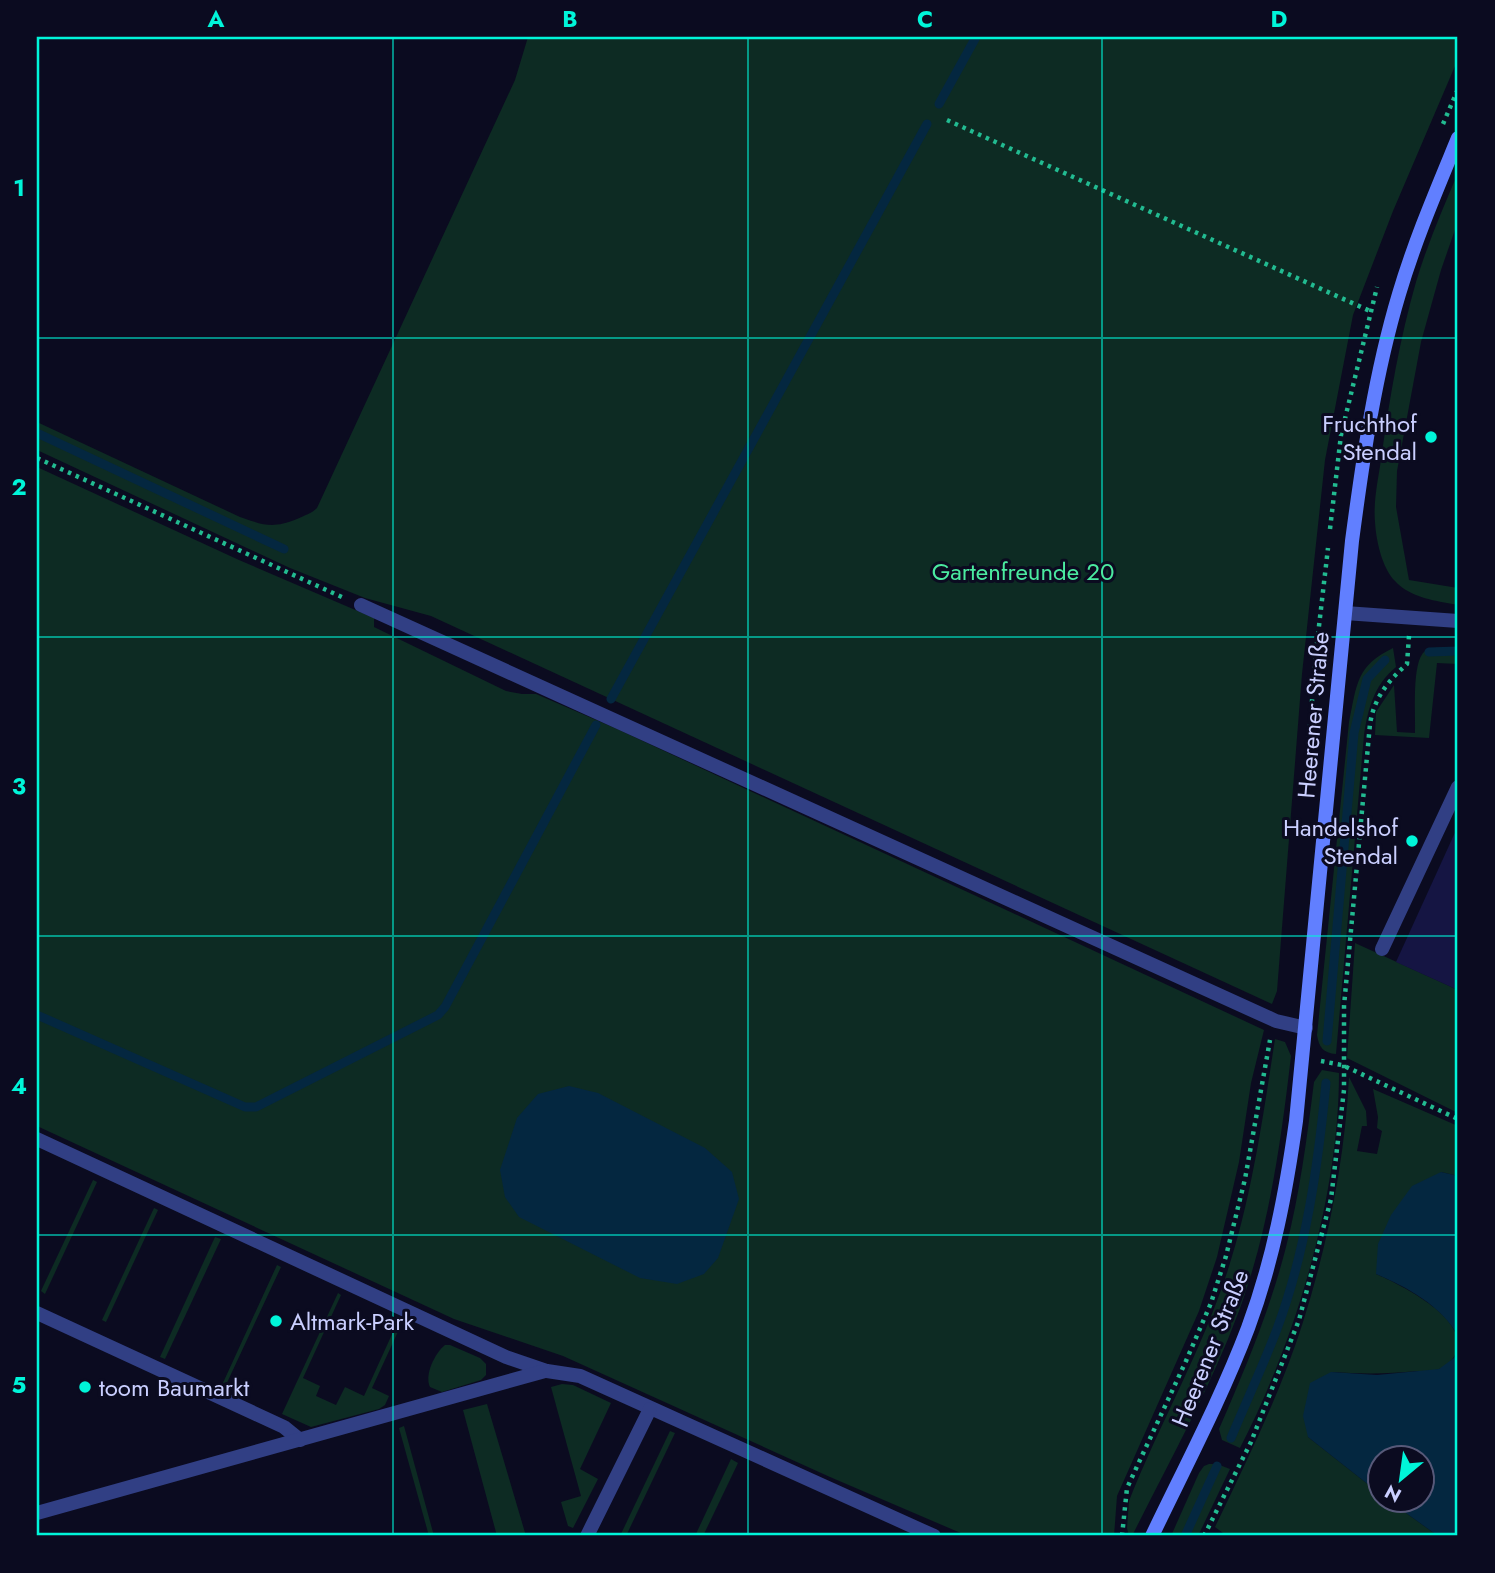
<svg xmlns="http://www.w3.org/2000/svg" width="1495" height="1573" viewBox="0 0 1495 1573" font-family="Jost,sans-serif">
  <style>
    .green { fill: #0d2b23 }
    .water { fill: #042740 }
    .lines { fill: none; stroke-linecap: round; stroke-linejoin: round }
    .stream { stroke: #042740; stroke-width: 9 }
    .building { fill: #151543 }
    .path { stroke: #22bb91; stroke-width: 4.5; stroke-dasharray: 3.5 5; stroke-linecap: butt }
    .service { stroke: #313f84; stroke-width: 14 }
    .minor { stroke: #313f84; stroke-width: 14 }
    .secondary { stroke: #617fff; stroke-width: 14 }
    .grid { fill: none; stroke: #00f5d9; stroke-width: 2; stroke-opacity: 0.55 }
    .poi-dot { fill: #00f5d9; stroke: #0b0b20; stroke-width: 2.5 }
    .labels { text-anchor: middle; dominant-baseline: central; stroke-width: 6; stroke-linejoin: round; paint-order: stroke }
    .poi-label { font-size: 24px; fill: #cacfff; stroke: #0b0b20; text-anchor: end }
    .park-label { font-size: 24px; fill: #4beaa0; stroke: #0b0b20 }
    .street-label { font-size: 24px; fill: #cacfff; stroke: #0b0b20 }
    .neatline { fill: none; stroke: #00f5d9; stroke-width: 2.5 }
    .grid-label { font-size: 23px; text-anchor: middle; font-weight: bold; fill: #00f5d9 }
  </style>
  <rect width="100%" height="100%" fill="#0b0b20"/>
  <g class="green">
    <path d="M528,37H1458V59L1393,211L1353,315L1325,460L1302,674L1277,991L1272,1004L431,616L365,598L290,568L37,450V422L240,517C264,525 272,529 297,519C305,515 311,514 317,508L515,80Z"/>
    <path d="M1458,173V221L1441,270L1421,342L1397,471L1396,507L1409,580L1458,588V605C1437,601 1410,598 1395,581C1382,568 1376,540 1375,522C1373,499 1379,476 1382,453C1390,395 1400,338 1416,282C1427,245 1443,208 1458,173Z"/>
    <polygon points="37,467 239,560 374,618 374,627 506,691 522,694 536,694 617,729 1264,1030 1251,1083 1239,1162 1217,1257 1199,1311 1117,1496 1114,1536 970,1536 963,1534 830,1477 563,1356 454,1319 37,1126"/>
    <path d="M1458,647V664L1437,663L1429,738L1375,735L1376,712L1394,685L1397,732L1415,733C1416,715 1411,662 1425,651C1433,646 1449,648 1458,647Z"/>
    <path d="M1393,648L1396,667C1374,685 1368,709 1364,735L1336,1054C1323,1053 1319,1047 1317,1035L1349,722C1357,684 1356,666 1393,648Z"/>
    <polygon points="1355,943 1458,990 1458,1113 1347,1058"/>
    <path d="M1275,1039L1285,1042L1291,1056C1281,1142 1269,1229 1239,1311C1210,1389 1169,1462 1132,1536H1129L1127,1528L1129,1501C1157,1430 1195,1363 1221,1290C1250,1210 1262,1123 1275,1039Z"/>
    <path d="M1322,1070L1339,1073C1339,1196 1296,1339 1240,1448L1222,1440L1219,1429C1245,1369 1270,1310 1286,1247C1300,1193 1307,1137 1314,1082Z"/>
    <path d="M1349,1077L1366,1111L1367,1126H1362L1357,1151L1377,1154L1382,1131L1377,1128L1378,1117L1373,1089L1458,1126V1176L1441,1172L1376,1274C1401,1285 1466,1317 1457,1350C1455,1358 1447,1366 1439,1369C1433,1371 1424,1371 1418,1371C1388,1374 1361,1374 1331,1372L1308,1437L1379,1493L1380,1500H1388L1438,1536H1227L1215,1527C1247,1460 1281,1392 1303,1322C1328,1243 1345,1159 1349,1077Z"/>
    <polygon points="93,1180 97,1182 45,1294 41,1291"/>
    <polygon points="154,1208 158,1210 106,1322 102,1320"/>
    <polygon points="215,1237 221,1239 165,1359 160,1357"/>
    <polygon points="277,1265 281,1267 225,1387 222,1385"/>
    <polygon points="338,1293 341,1295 303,1378 320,1386 316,1396 336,1405 345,1387 364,1396 398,1321 402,1323 372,1388 389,1396 385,1405 379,1409 311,1427 282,1414"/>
    <path d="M445,1345H450L480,1358L486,1364V1375L481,1380L442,1392L430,1387C424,1375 435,1353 445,1345Z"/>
    <polygon points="562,1384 573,1385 611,1403 580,1469 598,1479 573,1528 568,1526 561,1502 581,1496 551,1387"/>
    <polygon points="487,1404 526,1536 497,1536 463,1410"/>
    <polygon points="404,1426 434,1536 429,1536 399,1428"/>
    <polygon points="670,1431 675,1433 626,1536 620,1536"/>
    <polygon points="731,1459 738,1463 703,1536 695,1536"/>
    <polygon points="1209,1464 1217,1464 1230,1469 1198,1536 1171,1536 1199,1473 1204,1466"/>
  </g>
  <g class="water">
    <polygon points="569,1086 598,1093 705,1148 732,1172 739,1199 718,1258 704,1274 677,1284 640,1278 519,1217 505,1197 500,1170 517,1118 538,1094"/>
    <path d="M1441,1172L1458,1176V1336C1442,1306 1407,1287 1376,1274L1378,1244L1391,1215L1412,1186Z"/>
    <polygon points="1458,1347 1458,1536 1438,1536 1388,1500 1422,1500 1422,1458 1380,1458 1379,1493 1308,1437 1303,1416 1310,1383 1331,1372 1377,1375 1439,1369 1454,1358"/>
  </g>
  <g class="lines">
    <g class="stream">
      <polyline points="939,104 976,37"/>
      <polyline points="37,433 284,549"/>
      <polyline points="1429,652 1458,651"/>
      <polyline points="611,699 927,124"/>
      <polyline points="37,1015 245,1107 256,1107 438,1015 445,1007 596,725"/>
      <polyline points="1327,1041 1354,733 1367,679 1385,660"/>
      <path d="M1231,1438C1246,1402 1263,1366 1277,1329C1306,1251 1318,1166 1326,1083"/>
      <polyline points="1185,1536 1217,1466"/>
    </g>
  </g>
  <polygon class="building" points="1458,826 1458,990 1396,962"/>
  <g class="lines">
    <g class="path">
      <polyline points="947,120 1370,311"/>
      <polyline points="1443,124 1458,89"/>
      <polyline points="37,458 344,598"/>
      <polyline points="1330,529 1341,435 1377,287"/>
      <polyline points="1307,762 1316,652 1328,548"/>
      <polyline points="1321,1061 1342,1065 1458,1119"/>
      <polyline points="1122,1536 1127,1488 1186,1361 1211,1303 1226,1256 1245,1179 1270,1040"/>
      <path d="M1204,1536L1251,1442L1299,1320L1331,1199L1344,1090V1006L1370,724C1374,698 1388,681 1407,664L1409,636"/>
    </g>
    <g class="service">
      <polyline points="361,605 1276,1021 1306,1028"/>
      <polyline points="1382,949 1458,787"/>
      <polyline points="37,1139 506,1357 547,1371 580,1376 934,1536"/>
      <polyline points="37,1313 284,1427 300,1440"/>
      <polyline points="37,1513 545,1371"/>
      <polyline points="587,1536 650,1409"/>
    </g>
    <polyline class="minor" points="1345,613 1458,621"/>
    <path class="secondary" d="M1152,1536C1185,1467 1221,1399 1248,1328C1273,1261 1286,1192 1296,1121L1352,541C1363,458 1375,374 1399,294C1415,240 1437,189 1458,138"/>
  </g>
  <path class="grid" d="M393,37V1536M748,37V1536M1102,37V1536M37,338H1458M37,637H1458M37,936H1458M37,1235H1458"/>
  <g class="poi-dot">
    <circle cx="1431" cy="437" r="7"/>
    <circle cx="1412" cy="841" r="7"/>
    <circle cx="276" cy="1321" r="7"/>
    <circle cx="85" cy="1387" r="7"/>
  </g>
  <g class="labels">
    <g class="poi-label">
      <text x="1417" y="423">Fruchthof<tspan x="1417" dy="28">Stendal</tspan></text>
      <text x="1398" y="827">Handelshof<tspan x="1398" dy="28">Stendal</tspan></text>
      <text x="290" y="1321" text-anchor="start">Altmark-Park</text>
      <text x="99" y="1387" text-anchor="start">toom Baumarkt</text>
    </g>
    <g class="park-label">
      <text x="1023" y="571">Gartenfreunde 20</text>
    </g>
    <g class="street-label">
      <text transform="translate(1313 715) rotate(-85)">Heerener Straße</text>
      <text transform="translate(1210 1348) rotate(-68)">Heerener Straße</text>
    </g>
  </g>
  <rect width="1495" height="1573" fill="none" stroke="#0b0b20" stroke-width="77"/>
  <g transform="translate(1401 1479) rotate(209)"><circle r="33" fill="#0b0b20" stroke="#575979" stroke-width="2"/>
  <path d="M0-5L12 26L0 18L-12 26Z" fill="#00f5d9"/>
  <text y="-10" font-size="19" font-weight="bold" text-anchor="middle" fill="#cacfff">N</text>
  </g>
  <rect x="38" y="38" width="1418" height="1496" class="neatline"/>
  <g class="grid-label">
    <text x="216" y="27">A</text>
    <text x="570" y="27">B</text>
    <text x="925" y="27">C</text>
    <text x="1279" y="27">D</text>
    <text x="19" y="196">1</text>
    <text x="19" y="495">2</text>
    <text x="19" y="794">3</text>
    <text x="19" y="1094">4</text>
    <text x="19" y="1393">5</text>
  </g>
</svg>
